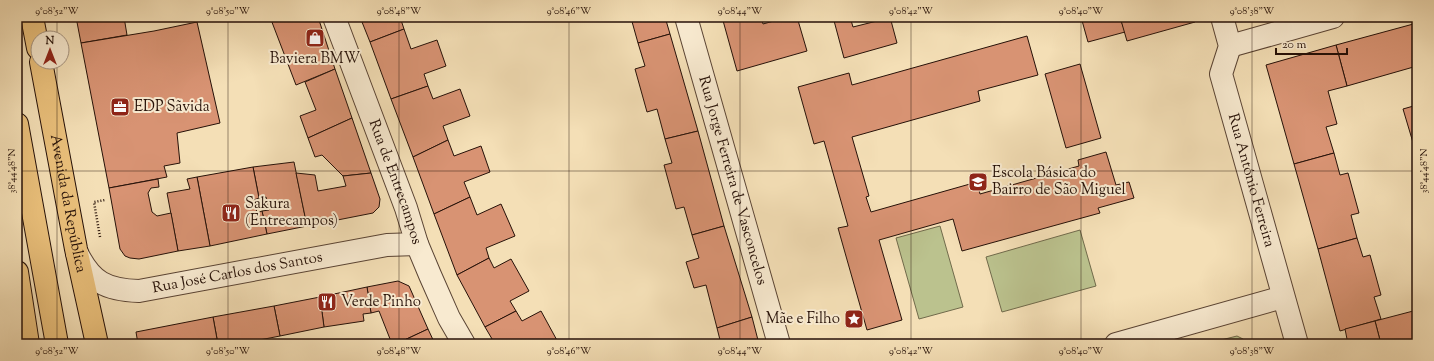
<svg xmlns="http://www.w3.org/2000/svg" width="1434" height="361" viewBox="0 0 1434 361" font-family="'Sorts Mill Goudy',serif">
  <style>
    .green { fill: #bbc28e; stroke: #706a4b }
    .building { fill: #d89373; stroke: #261108 }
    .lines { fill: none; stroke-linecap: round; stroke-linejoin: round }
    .street-casing { stroke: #5a4434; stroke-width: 24 }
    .primary-casing { stroke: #261108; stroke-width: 24 }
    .path { stroke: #261108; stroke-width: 2.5; stroke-dasharray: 1 2; stroke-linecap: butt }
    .street { stroke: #f8ead0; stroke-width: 22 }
    .primary { stroke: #eac07b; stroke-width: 22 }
    .ticks { fill: none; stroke: #261108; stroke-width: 1; stroke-opacity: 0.45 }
    .labels { text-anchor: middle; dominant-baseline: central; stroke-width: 4; stroke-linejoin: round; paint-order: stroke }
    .poi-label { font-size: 15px; fill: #261108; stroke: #f8ead0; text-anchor: start }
    .street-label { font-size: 15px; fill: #261108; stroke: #f8ead0 }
    .neatline { fill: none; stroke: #261108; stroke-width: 1.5 }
    .ticks-label { font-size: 10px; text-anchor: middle; fill: #261108 }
  </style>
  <rect width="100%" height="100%" fill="#f4dfb6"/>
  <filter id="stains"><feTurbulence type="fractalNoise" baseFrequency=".005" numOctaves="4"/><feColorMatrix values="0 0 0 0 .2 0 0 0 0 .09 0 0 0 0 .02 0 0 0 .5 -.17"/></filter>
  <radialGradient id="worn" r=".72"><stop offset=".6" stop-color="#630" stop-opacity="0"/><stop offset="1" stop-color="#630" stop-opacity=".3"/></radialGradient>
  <g class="green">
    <polygon points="940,226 963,307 919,319 896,238"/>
    <polygon points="1080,230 1096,286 1002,312 986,257"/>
    <polygon points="1237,336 1243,339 1249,344 1205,344"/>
  </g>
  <g class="building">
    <polygon points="76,17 124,17 127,35 81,43"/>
    <polygon points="270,17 318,17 335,69 296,85"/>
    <polygon points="360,17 400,17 404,29 370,42"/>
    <polygon points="622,17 665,17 670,34 638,43 631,18 623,20"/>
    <polygon points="722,17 761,17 763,24 788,17 797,17 807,51 737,71"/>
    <polygon points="833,17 850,17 853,27 877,21 876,17 890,17 897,43 844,58"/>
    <polygon points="1081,17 1120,17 1125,32 1088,42"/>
    <polygon points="1120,17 1194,17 1195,22 1127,41"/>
    <polygon points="197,22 220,123 177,133 180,163 164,166 167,177 109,188 81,43 154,31"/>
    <polygon points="1417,23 1417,66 1347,86 1336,45"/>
    <polygon points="404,29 411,49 437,40 446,66 424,74 428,86 391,99 370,42"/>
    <polygon points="670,34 698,131 665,139 657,109 647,112 635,69 645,66 638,43"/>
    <polygon points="1027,36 1038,75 978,91 980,101 852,137 869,196 866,197 871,212 977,182 980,194 1079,166 1078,160 1106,152 1116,185 1129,182 1134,198 1098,208 1100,213 962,251 953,219 879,240 902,320 867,330 838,228 848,226 824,141 814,144 798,87 849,73 852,85"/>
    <polygon points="1336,45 1347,86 1328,91 1337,124 1326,127 1334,153 1294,164 1266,65"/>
    <polygon points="1080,64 1101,138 1066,148 1045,74"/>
    <polygon points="335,69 352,118 308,138 300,116 316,110 305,82"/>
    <polygon points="428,86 433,99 460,89 470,116 443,126 448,140 413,157 391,99"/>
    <polygon points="1417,105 1417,156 1403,109"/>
    <polygon points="352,118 371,173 343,176 322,155 315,157 308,138"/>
    <polygon points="698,131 724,226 692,235 684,207 676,209 664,165 672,163 665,139"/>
    <polygon points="448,140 454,156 481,146 490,172 464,182 470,197 434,214 413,157"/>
    <polygon points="1334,153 1340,175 1348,173 1359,213 1351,215 1357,238 1318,249 1294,164"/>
    <polygon points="294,162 307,226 267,234 262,211 269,210 266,197 259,198 253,167"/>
    <polygon points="253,167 259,198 254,200 257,213 262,211 267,234 210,246 197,177"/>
    <polygon points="296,173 315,175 318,191 346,186 343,176 371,173 380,199 379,207 373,213 307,226"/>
    <polygon points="197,177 210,246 178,251 167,193 190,189 187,179"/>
    <polygon points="158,179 159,187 151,188 148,193 152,212 157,216 171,213 178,251 139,259 130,258 125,256 120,249 109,188"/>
    <polygon points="470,197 477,215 501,204 515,236 486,248 489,258 457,275 434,214"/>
    <polygon points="724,226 752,317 717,328 706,285 694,288 686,262 699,258 692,235"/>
    <polygon points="1357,238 1363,257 1370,255 1381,295 1374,297 1381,319 1340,331 1318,249"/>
    <polygon points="489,258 494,268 511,259 529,291 510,301 516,311 485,327 457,275"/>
    <polygon points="398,281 409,286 428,329 396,344 392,344 379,311 371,313 367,287"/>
    <polygon points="367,287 371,313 363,314 364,321 324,327 320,297"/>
    <polygon points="320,297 324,327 280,336 274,306"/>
    <polygon points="274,306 280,336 239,344 218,344 213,317"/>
    <polygon points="1417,310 1417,344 1381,344 1375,321"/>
    <polygon points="516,311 522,321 541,311 559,344 495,344 485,327"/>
    <polygon points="213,317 217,339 195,343 195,344 138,344 136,332"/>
    <polygon points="752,317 759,344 721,344 717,328"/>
    <polygon points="1375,321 1381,344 1348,344 1345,329"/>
    <polygon points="428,329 435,344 396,344"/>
  </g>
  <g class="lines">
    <defs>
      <g id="street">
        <path id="s1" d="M334,17L406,208L417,244L430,275L449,318L464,344"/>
        <path id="s2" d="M686,17L779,344"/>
        <path id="s3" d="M1222,17L1230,46L1221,74L1297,344"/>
        <polyline points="1230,46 1333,17"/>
        <path id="s4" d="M77,253C91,282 106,290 139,291L387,245L417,244"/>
        <polyline points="1116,344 1283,297"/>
      </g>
      <g id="primary">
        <polyline points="32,17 38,48"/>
        <path id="s5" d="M41,62L76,249L97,344"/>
        <polyline points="17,124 57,344"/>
        <polyline points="17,272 28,344"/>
      </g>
    </defs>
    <use href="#street" class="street-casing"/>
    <use href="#primary" class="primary-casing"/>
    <polyline class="path" points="100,237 94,202 105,200"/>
    <use href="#street" class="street"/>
    <use href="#primary" class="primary"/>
  </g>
  <path class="ticks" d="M57,17V38M228,17V344M399,17V344M569,17V344M740,17V344M911,17V344M1081,17V344M1252,17V344M57,62V344M17,171H1417"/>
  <defs>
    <symbol id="shop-square" viewBox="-11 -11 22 22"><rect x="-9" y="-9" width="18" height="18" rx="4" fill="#8f2418" stroke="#f8ead0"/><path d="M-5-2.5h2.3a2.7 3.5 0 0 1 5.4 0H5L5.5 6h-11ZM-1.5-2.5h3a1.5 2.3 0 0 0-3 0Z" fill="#fff"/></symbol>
    <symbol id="office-square" viewBox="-11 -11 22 22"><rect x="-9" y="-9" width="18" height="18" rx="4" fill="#8f2418" stroke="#f8ead0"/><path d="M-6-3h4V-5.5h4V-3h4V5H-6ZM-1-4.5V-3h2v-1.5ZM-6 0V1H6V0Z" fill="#fff"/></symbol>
    <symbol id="school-square" viewBox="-11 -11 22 22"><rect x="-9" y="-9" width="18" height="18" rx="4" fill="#8f2418" stroke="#f8ead0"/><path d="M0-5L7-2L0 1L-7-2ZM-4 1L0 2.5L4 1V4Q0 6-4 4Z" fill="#fff"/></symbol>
    <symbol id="restaurant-square" viewBox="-11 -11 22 22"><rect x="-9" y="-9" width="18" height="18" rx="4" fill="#8f2418" stroke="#f8ead0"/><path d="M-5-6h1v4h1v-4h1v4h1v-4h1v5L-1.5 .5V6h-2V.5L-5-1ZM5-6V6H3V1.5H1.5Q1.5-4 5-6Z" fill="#fff"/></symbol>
    <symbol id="sight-square" viewBox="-11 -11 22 22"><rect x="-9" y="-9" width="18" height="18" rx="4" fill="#8f2418" stroke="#f8ead0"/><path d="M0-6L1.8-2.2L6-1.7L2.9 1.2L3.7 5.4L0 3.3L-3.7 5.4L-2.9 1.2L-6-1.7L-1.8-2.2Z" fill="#fff"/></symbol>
  </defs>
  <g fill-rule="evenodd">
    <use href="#shop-square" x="304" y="27" width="22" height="22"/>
    <use href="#office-square" x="109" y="96" width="22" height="22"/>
    <use href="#school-square" x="967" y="171" width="22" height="22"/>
    <use href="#restaurant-square" x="220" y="202" width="22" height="22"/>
    <use href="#restaurant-square" x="316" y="291" width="22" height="22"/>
    <use href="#sight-square" x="843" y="308" width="22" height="22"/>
  </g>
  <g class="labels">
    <g class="poi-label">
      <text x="315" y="59" text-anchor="middle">Baviera BMW</text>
      <text x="134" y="107">EDP Sãvida</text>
      <text x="992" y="173">Escola Básica do<tspan x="992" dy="17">Bairro de São Miguel</tspan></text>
      <text x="245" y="204">Sakura<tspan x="245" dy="17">(Entrecampos)</tspan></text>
      <text x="341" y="302">Verde Pinho</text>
      <text x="840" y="319" text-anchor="end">Mãe e Filho</text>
    </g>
    <g class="street-label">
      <text stroke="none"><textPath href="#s2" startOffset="170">Rua Jorge Ferreira de Vasconcelos</textPath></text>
      <text stroke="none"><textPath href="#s3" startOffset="170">Rua António Ferreira</textPath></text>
      <text stroke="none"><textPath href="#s1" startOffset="176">Rua de Entrecampos</textPath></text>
      <text stroke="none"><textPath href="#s5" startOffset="144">Avenida da República</textPath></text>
      <text stroke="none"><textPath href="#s4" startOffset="178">Rua José Carlos dos Santos</textPath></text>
    </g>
  </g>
  <rect width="1434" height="361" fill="none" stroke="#f4dfb6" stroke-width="44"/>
  <g transform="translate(50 50)"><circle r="19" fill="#f8ead0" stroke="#a49380"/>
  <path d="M0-3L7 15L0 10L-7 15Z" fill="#8f2418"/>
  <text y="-6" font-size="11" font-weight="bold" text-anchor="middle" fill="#261108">N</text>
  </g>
  <path d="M1276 48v6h71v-6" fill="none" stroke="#261108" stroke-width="2"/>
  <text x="1282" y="48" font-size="12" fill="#261108" stroke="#f8ead0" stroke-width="3" paint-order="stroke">20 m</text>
  <rect x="22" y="22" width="1390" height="317" class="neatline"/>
  <g class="ticks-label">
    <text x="57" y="14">9°08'52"W</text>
    <text x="228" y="14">9°08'50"W</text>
    <text x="399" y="14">9°08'48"W</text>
    <text x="569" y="14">9°08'46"W</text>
    <text x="740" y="14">9°08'44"W</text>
    <text x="911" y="14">9°08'42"W</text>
    <text x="1081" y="14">9°08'40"W</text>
    <text x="1252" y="14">9°08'38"W</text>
    <text transform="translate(11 171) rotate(-90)" y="4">38°44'48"N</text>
    <text transform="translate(1423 171) rotate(-90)" y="4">38°44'48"N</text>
    <text x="57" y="354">9°08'52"W</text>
    <text x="228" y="354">9°08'50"W</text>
    <text x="399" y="354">9°08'48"W</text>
    <text x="569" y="354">9°08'46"W</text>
    <text x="740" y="354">9°08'44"W</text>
    <text x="911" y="354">9°08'42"W</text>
    <text x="1081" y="354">9°08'40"W</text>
    <text x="1252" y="354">9°08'38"W</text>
  </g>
  <rect width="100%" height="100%" filter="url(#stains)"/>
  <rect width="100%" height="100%" fill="url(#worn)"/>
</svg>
